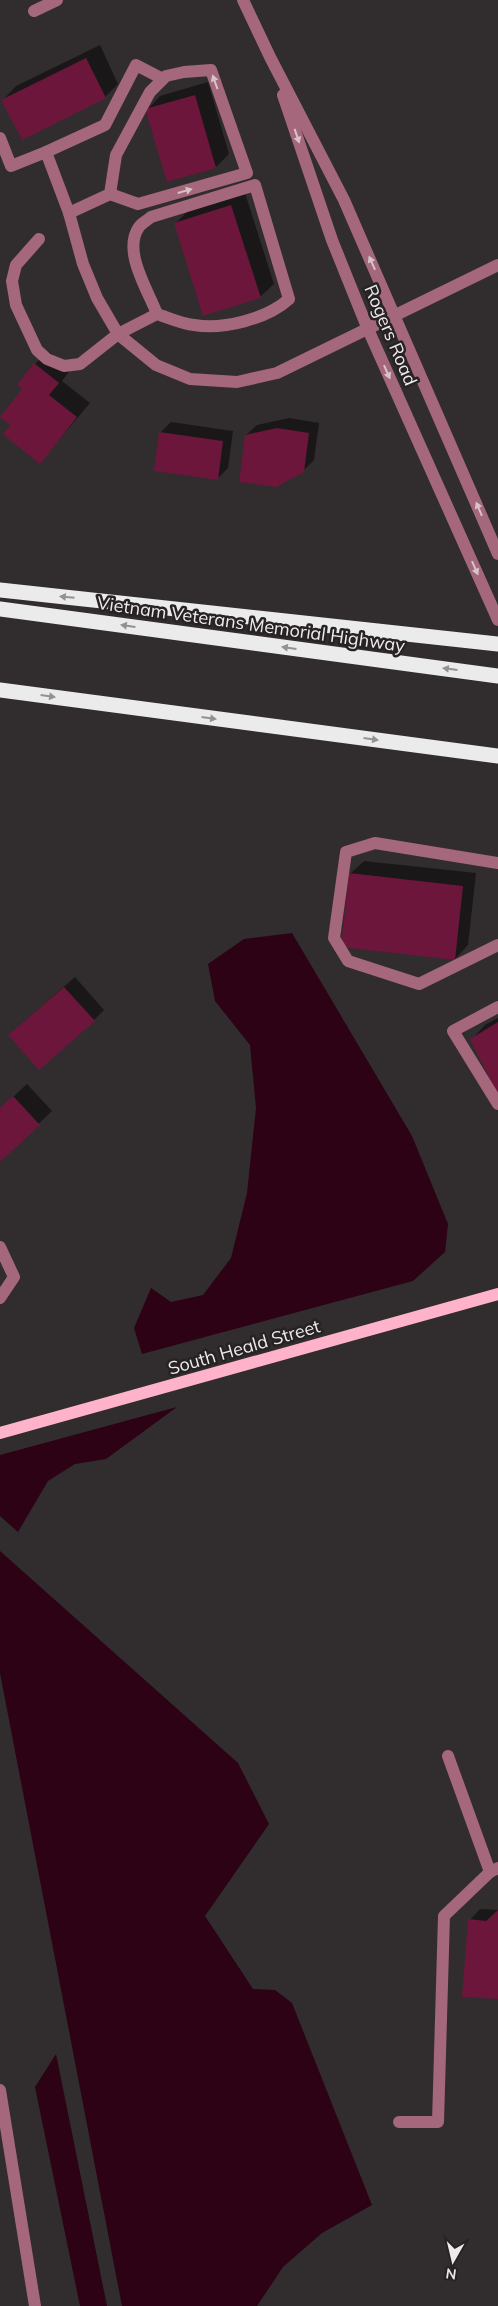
<svg xmlns="http://www.w3.org/2000/svg" width="498" height="2306" viewBox="0 0 498 2306" font-family="Mulish,sans-serif">
  <style>
    .water { fill: #2d0215 }
    .shadow { fill: #0007 }
    .building { fill: #6c163c }
    .lines { fill: none; stroke-linecap: round; stroke-linejoin: round }
    .minor { stroke: #a4677b; stroke-width: 12 }
    .major { stroke: #ffb3ca; stroke-width: 12 }
    .highway { stroke: #ebebeb; stroke-width: 15 }
    .oneway { fill: #d8c3c9 }
    .oneway2 { fill: #939191 }
    .labels { text-anchor: middle; dominant-baseline: central; stroke-width: 5; stroke-linejoin: round; paint-order: stroke }
    .street-label { font-size: 18px; fill: #eeeaeb; stroke: #272223 }
  </style>
  <rect width="100%" height="100%" fill="#312c2d"/>
  <g class="water">
    <polygon points="292,933 412,1136 448,1224 445,1252 413,1281 142,1354 134,1328 151,1288 171,1302 203,1295 231,1258 247,1193 256,1108 250,1045 215,1001 208,964 244,939"/>
    <polygon points="177,1407 106,1459 75,1464 48,1481 18,1532 0,1516 0,1455"/>
    <polygon points="0,1551 238,1763 269,1824 205,1916 253,1989 275,1990 292,2003 372,2205 322,2233 283,2267 257,2306 122,2306 0,1673"/>
    <polygon points="56,2054 107,2306 80,2306 35,2087"/>
  </g>
  <g class="shadow">
    <polygon points="100,45 118,84 105,97 3,100 16,86"/>
    <polygon points="208,82 229,154 216,167 147,110 160,96"/>
    <polygon points="245,193 274,284 260,297 175,224 189,210"/>
    <polygon points="48,351 71,369 62,381 90,403 40,462 12,425 23,389 35,364"/>
    <polygon points="289,418 319,423 314,460 303,471 246,435 257,425"/>
    <polygon points="171,422 233,431 228,468 218,478 161,432"/>
    <polygon points="364,861 476,873 468,945 455,959 350,874"/>
    <polygon points="75,977 104,1010 94,1020 20,1025"/>
    <polygon points="498,1018 498,1092 472,1039 485,1025"/>
    <polygon points="27,1084 52,1111 0,1160 0,1109"/>
    <polygon points="480,1909 498,1910 498,1998 470,1920"/>
  </g>
  <g class="building">
    <polygon points="86,58 106,98 22,140 1,100"/>
    <polygon points="195,95 216,168 167,182 145,109"/>
    <polygon points="231,205 261,298 203,316 174,223"/>
    <polygon points="34,363 59,383 49,395 77,417 40,464 3,434 10,425 0,417 22,389 17,385"/>
    <polygon points="277,428 309,433 304,472 276,487 239,482 245,435"/>
    <polygon points="159,432 223,441 218,480 154,471"/>
    <polygon points="349,873 463,886 455,960 341,947"/>
    <polygon points="64,987 95,1021 39,1070 8,1035"/>
    <polygon points="498,1022 498,1095 470,1039"/>
    <polygon points="13,1096 40,1125 0,1162 0,1108"/>
    <polygon points="498,1910 498,1999 462,1997 468,1919 486,1921"/>
  </g>
  <g class="lines">
    <g class="minor">
      <polyline points="243,0 270,57 344,200 498,554"/>
      <polyline points="34,11 57,0"/>
      <polyline points="283,95 332,240 367,327 498,620"/>
      <polyline points="0,138 11,166 46,152 69,213 83,264 97,298 118,334 156,365 190,379 237,382 277,373 498,265"/>
      <polyline points="46,152 105,125 136,65 163,79"/>
      <polyline points="69,213 110,194 138,204 247,173 211,70 184,72 166,76 150,92 116,155 110,194"/>
      <path d="M39,239L16,265L12,281L16,305L37,350L47,359L64,366L80,364L118,334L157,314C169,318 182,324 194,325C223,330 267,319 289,299L255,185L151,217C148,220 142,223 139,227C122,251 148,290 157,314"/>
      <polyline points="498,863 375,843 346,852 334,938 348,961 419,984 498,945"/>
      <polyline points="498,1007 453,1031 498,1104"/>
      <polyline points="0,1247 14,1277 0,1298"/>
      <polyline points="448,1756 490,1872"/>
      <polyline points="0,2090 35,2306"/>
      <polyline points="399,2122 438,2122 444,1916 490,1872 498,1868"/>
    </g>
    <polyline class="major" points="0,1433 498,1294"/>
    <g class="highway">
      <polyline points="0,590 498,644"/>
      <polyline points="0,609 498,676"/>
      <polyline points="0,690 498,756"/>
    </g>
  </g>
  <defs><path id="oneway-solid" d="M-6-.8H1V-3.2L6.5 0L1 3.2V.8H-6Z" transform="scale(1.25)"/></defs>
  <g class="oneway">
    <use href="#oneway-solid" transform="translate(215 82) rotate(-110)"/>
    <use href="#oneway-solid" transform="translate(297 136) rotate(71)"/>
    <use href="#oneway-solid" transform="translate(185 191) rotate(-16)"/>
    <use href="#oneway-solid" transform="translate(372 263) rotate(-114)"/>
    <use href="#oneway-solid" transform="translate(387 372) rotate(66)"/>
    <use href="#oneway-solid" transform="translate(479 509) rotate(-113)"/>
    <use href="#oneway-solid" transform="translate(475 568) rotate(66)"/>
  </g>
  <g class="oneway2">
    <use href="#oneway-solid" transform="translate(67 597) rotate(-175)"/>
    <use href="#oneway-solid" transform="translate(128 626) rotate(-172)"/>
    <use href="#oneway-solid" transform="translate(289 648) rotate(-172)"/>
    <use href="#oneway-solid" transform="translate(450 669) rotate(-173)"/>
    <use href="#oneway-solid" transform="translate(48 696) rotate(8)"/>
    <use href="#oneway-solid" transform="translate(209 718) rotate(8)"/>
    <use href="#oneway-solid" transform="translate(371 739) rotate(8)"/>
  </g>
  <g class="labels">
    <g class="street-label">
      <text transform="translate(391 335) rotate(67)">Rogers Road</text>
      <text transform="translate(251 624) rotate(8)">Vietnam Veterans Memorial Highway</text>
      <text transform="translate(244 1347) rotate(-16)">South Heald Street</text>
    </g>
  </g>
  <g transform="translate(453 2261) rotate(188)" stroke="#272223" stroke-width="4" paint-order="stroke">
  <path d="M0-4L9 19L0 12L-9 19Z" fill="#eeeaeb"/>
  <text y="-8" font-size="14" font-weight="bold" text-anchor="middle" fill="#eeeaeb">N</text>
  </g>
</svg>
